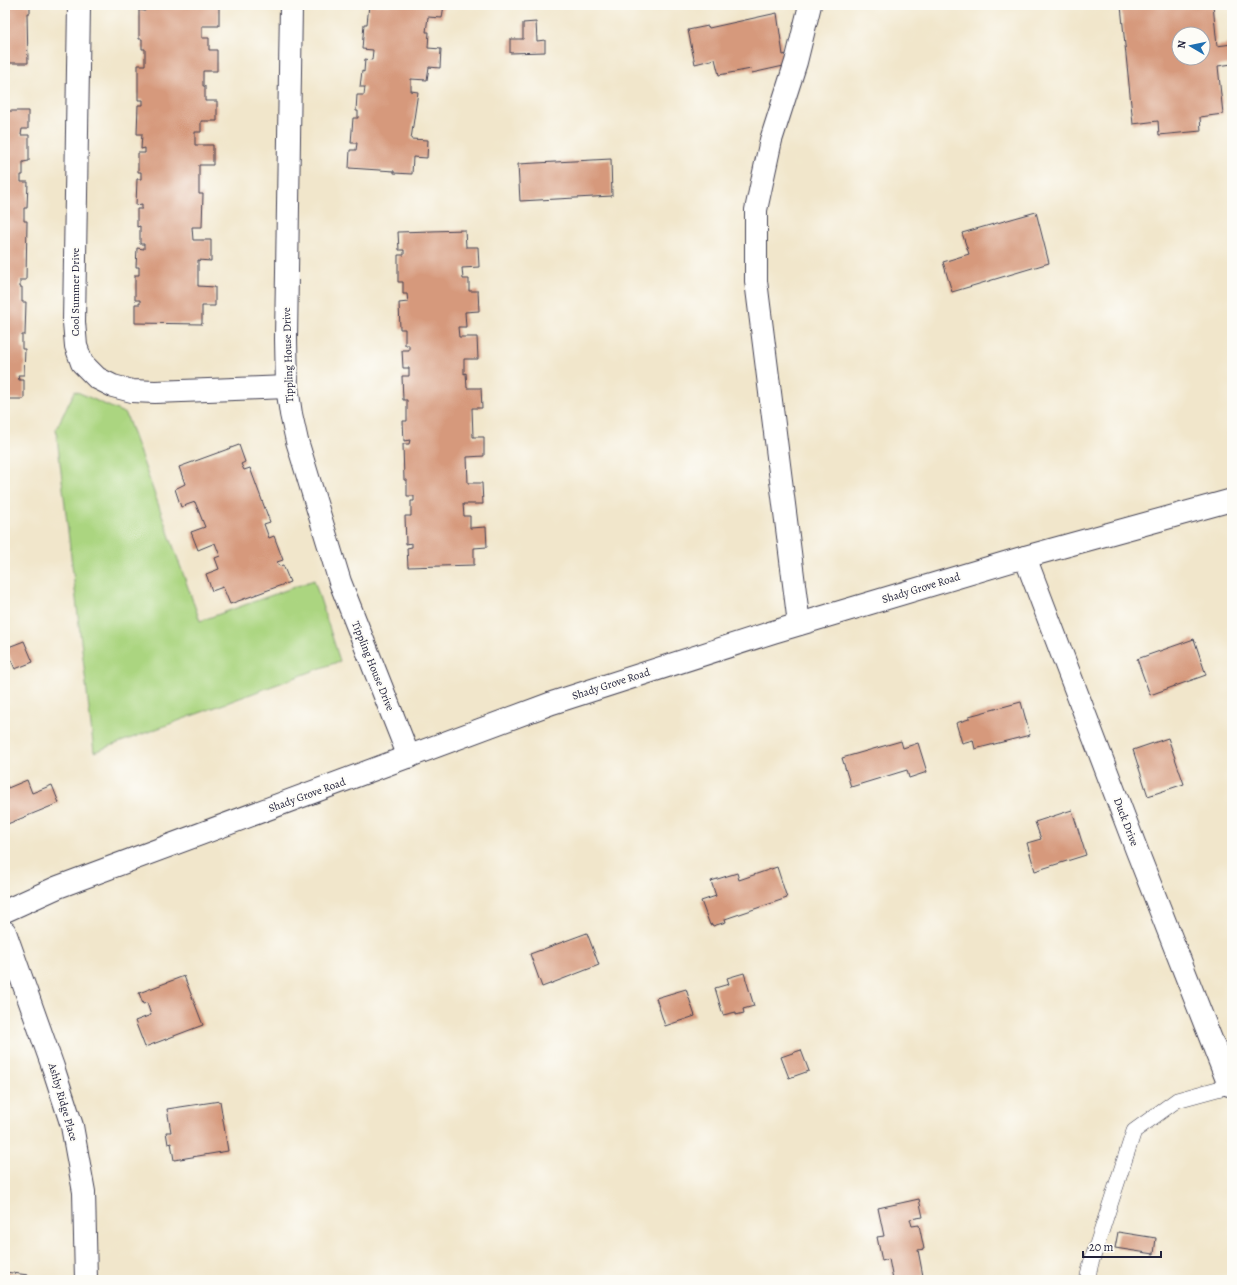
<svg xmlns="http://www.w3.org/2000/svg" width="1237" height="1285" viewBox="0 0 1237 1285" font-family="Alegreya,serif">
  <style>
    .green { fill: #abd580; stroke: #667c5e }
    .building { fill: #d6997c; fill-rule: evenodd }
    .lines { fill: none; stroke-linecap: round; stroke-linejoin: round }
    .service-casing { stroke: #413f51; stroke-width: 16 }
    .minor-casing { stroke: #413f51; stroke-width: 24 }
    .secondary-casing { stroke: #413f51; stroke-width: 24 }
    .service { stroke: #fff; stroke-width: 15 }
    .minor { stroke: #fff; stroke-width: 22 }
    .secondary { stroke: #fff; stroke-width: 22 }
    .labels { text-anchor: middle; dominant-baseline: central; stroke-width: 4; stroke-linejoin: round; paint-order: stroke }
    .street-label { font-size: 11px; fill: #22223b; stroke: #fdfcf7 }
  </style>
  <rect width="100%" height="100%" fill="#fdfcf7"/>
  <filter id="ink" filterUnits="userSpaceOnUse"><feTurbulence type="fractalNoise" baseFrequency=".025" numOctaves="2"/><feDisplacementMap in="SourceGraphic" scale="8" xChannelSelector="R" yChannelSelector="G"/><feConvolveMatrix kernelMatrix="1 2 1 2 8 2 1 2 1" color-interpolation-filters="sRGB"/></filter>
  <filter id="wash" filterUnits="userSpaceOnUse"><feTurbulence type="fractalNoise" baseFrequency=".012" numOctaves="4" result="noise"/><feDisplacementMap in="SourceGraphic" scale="16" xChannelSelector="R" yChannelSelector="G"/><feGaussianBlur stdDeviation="0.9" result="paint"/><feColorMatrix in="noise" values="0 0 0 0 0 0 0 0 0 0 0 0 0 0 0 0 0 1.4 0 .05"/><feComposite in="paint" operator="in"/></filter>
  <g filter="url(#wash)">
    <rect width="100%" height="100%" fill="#f1e6cb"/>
    <polygon class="green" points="75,391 126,414 200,621 314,580 340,661 94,752 56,429"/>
    <g id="blocks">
      <g class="building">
        <polygon points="5,5 30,5 30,13 27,13 28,63 5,63"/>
        <polygon points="140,5 207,5 219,6 219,26 202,26 202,38 209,38 209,50 217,50 217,71 203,71 203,86 205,86 205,101 217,101 217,121 201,121 201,132 195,132 195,145 213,145 213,165 199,165 199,194 203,194 202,227 192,227 193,240 211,240 211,261 198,260 198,286 215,287 215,306 202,306 202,324 135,323 135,304 140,304 140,300 135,300 135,275 139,275 139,267 136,267 137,248 144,249 144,244 140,244 140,226 137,227 137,209 142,209 142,204 136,205 137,179 141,179 141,172 138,172 138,153 145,153 145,148 141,149 142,134 137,134 138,105 143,105 143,100 138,100 138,65 145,65 145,49 142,49 142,39 139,39 139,10 145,11 145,7 140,7"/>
        <polygon points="369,5 444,5 442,18 428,17 426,32 429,32 428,48 441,49 440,68 429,67 427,80 411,79 411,91 418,92 411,139 428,140 427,158 413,157 412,174 394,173 394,171 349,168 350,150 356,150 357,143 351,143 353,118 358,118 358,111 356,111 357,95 364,95 365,87 360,87 362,71 364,72 365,59 372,60 373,50 362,49 364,24 367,24"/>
        <path d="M1129,5H1213L1217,46L1232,44V64L1218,66L1223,114L1200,117L1201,131L1159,135L1158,121L1133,124L1121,6ZM1179,34H1203V58H1179Z"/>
        <polygon points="777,13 783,55 787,54 788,65 752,73 751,69 719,75 715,59 695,64 688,30 708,26 709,28"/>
        <polygon points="536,22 537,41 545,40 545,52 510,53 510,39 523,39 523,23"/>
        <polygon points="5,111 28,111 28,129 22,129 21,135 29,135 29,161 23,162 23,175 21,175 21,182 28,182 27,208 24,208 24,221 27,221 26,280 20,280 20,287 22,287 22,302 26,302 25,335 22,335 22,349 25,349 24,375 18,375 19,380 24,380 24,399 5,399"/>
        <polygon points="611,159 612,196 520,201 518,164"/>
        <polygon points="1036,212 1049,263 952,292 943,262 969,254 962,233"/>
        <polygon points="465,230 466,247 478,247 479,267 462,268 463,279 469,279 469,291 478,291 479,311 465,312 466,327 458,327 459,337 477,337 478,359 464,359 464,374 466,373 467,388 481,388 482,408 472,408 473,437 484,437 484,456 467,457 468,483 482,483 483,504 463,504 464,516 470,516 470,528 486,527 487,547 474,548 474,565 408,567 407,548 412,547 412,543 406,544 405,516 411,516 411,501 414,501 414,496 407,496 407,480 404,480 403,444 409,444 410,440 404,441 403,421 407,421 407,400 403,400 402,376 409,376 409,368 403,368 402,350 409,350 409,345 405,345 405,329 400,329 399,303 408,302 407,294 403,294 403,282 398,282 398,255 404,255 404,250 399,250 398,232"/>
        <polygon points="239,445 245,462 241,464 244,470 250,468 270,522 264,524 269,538 274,536 283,560 277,562 279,566 283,565 290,582 230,604 223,587 212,591 206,574 219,569 215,558 220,556 215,543 198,550 191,532 205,527 195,502 181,507 175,489 185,484 179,467"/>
        <polygon points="1194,639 1206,675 1150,695 1137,659"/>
        <polygon points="24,641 33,662 15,669 6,648"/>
        <polygon points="1021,702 1030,735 975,749 973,740 962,743 956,723 969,719 969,716"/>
        <polygon points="1168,738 1184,784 1148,796 1133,750"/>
        <polygon points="901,741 903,748 918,743 927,772 909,778 907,770 851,787 842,758"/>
        <polygon points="27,780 32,793 52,785 59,803 5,825 5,781 8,788"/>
        <polygon points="1072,810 1086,855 1035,871 1027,843 1041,839 1035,822"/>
        <polygon points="777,867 787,898 725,919 726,922 713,926 712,924 710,925 701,901 716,896 711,881 737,873 739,880"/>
        <polygon points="587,933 599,965 542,987 530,954"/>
        <polygon points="744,973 754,1006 743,1009 744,1013 736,1015 736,1012 723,1015 715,988 729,984 727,978"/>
        <polygon points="184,976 203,1025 145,1047 135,1021 151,1015 147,1003 143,1004 139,993"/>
        <polygon points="686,989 695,1016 665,1026 656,998"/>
        <polygon points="801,1050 809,1071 789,1078 781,1057"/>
        <polygon points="220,1101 228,1151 174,1160 171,1143 168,1144 166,1132 171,1132 167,1109"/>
        <polygon points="919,1199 923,1217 910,1219 912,1226 919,1225 924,1249 918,1250 923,1276 902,1280 893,1280 889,1259 882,1261 877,1237 884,1236 878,1208"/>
        <polygon points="1118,1232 1156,1238 1154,1254 1115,1248"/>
        <polygon points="5,1272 28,1275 27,1280 5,1280"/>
      </g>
    </g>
  </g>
  <g filter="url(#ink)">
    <use href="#blocks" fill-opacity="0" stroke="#413f51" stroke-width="1"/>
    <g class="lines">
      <defs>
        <polyline id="service" points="1087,1280 1091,1263 1134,1131 1177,1100 1232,1085"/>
        <g id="minor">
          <polyline points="79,5 74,322 76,346 82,363 97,378 113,386 132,391 155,392 287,387"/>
          <polyline points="291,5 286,339 287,387 291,414 297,441 340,582 409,757"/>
          <polyline points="1025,557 1137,851 1229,1085"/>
          <polyline points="799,624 756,281 756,210 771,140 796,62 810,5"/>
          <polyline points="5,932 53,1067 72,1126 84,1192 86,1280"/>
        </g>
        <polyline id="secondary" points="5,911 58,887 552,703 773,632 1025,557 1232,500"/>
      </defs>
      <use href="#service" class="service-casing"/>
      <use href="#minor" class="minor-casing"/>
      <use href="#secondary" class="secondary-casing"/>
      <use href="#service" class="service"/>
      <use href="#minor" class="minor"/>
      <use href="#secondary" class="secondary"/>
    </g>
  </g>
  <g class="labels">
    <g class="street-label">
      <text transform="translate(75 292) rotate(-90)">Cool Summer Drive</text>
      <text transform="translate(288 355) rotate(-92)">Tippling House Drive</text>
      <text transform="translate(921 588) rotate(-17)">Shady Grove Road</text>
      <text transform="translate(373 666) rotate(68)">Tippling House Drive</text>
      <text transform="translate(611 684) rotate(-18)">Shady Grove Road</text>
      <text transform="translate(307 795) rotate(-20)">Shady Grove Road</text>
      <text transform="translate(1126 822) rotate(69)">Duck Drive</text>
      <text transform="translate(63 1102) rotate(74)">Ashby Ridge Place</text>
    </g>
  </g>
  <rect width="1237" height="1285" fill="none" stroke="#fdfcf7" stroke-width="20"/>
  <g transform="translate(1191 46) rotate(279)"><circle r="19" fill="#fdfcf7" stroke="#a5a5ac"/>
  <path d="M0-3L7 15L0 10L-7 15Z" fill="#1f6fb2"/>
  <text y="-6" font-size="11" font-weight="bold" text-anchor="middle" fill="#22223b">N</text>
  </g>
  <path d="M1083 1251v6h78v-6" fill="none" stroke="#22223b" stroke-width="2"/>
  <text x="1089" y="1251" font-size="12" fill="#22223b" stroke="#fdfcf7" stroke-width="3" paint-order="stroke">20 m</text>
</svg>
